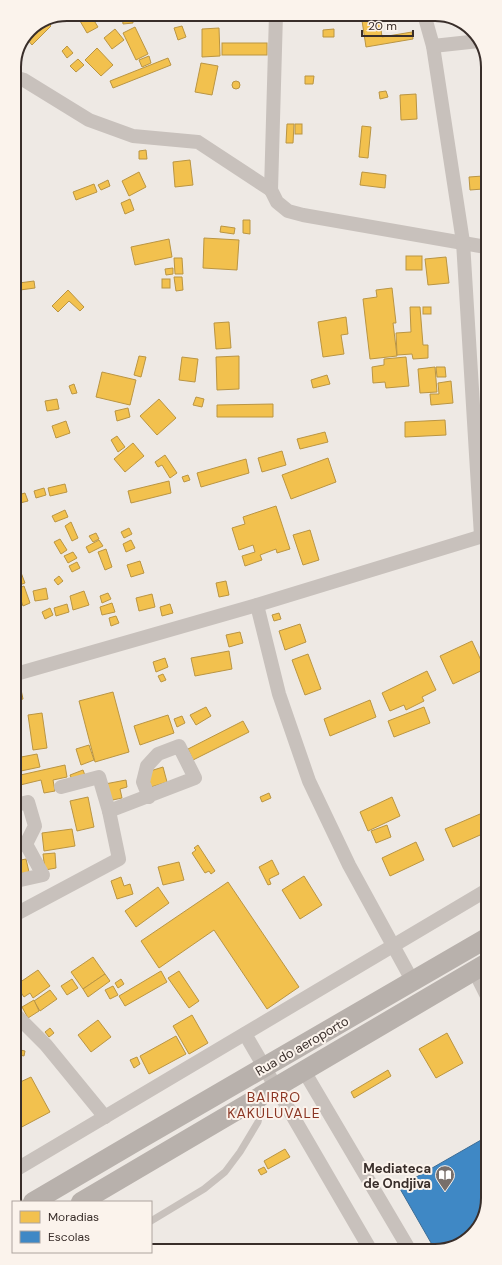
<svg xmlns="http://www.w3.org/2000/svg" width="502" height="1265" viewBox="0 0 502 1265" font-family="'DM Sans',sans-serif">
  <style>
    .homes { fill: #f2c14e; stroke: #ba9543 }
    .schools { fill: #3f88c5; stroke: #3d6d96 }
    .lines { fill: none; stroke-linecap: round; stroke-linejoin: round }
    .service { stroke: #c8c1bc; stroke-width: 7 }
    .minor { stroke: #c8c1bc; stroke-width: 14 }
    .secondary { stroke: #b8b1ac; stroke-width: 20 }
    .labels { text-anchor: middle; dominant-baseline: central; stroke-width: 4; stroke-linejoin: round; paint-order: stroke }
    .street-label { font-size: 13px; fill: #392e2a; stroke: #fbf3ec }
    .poi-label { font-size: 13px; font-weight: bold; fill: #392e2a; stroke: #fbf3ec; text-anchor: end }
    .neighbourhood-label { font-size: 14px; letter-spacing: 1px; fill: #8a3421; stroke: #fbf3ec }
    .rim { fill: none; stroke: #392e2a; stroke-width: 2 }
  </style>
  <rect width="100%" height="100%" fill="#eee9e4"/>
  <g class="homes">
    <polygon points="76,14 90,14 98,27 87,33"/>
    <polygon points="122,14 132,14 133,23 123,24"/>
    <polygon points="361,14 379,14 382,37 412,32 413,39 366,47"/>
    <polygon points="47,22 51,26 32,45 26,38 30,29"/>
    <polygon points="182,26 186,37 178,40 174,28"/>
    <polygon points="135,27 148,54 136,60 123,33"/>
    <polygon points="219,28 220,56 202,57 202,29"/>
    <polygon points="115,29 124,40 112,49 104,38"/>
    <polygon points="334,29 334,37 323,37 323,30"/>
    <rect x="222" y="43" width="45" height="12"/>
    <polygon points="67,46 73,53 67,58 62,51"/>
    <polygon points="97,48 113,65 101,76 85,60"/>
    <polygon points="149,56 151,63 142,67 139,60"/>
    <polygon points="168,58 171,65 113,88 110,81"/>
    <polygon points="78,59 84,65 76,72 70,66"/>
    <polygon points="201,63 218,66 212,95 195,92"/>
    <polygon points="305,76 314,76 313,84 305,84"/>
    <circle cx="236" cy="85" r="4"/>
    <polygon points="386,91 388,97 380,99 379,92"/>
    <polygon points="416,94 417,119 401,120 400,95"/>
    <polygon points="485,116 485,146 481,145"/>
    <polygon points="287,124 294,124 293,143 286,143"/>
    <rect x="295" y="124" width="7" height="10"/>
    <polygon points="362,126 371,127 368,158 359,157"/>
    <polygon points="146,150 147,159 139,159 139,151"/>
    <polygon points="190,160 193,185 175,187 173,162"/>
    <polygon points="139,172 146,187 129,196 122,181"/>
    <polygon points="362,172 386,175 385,188 360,185"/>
    <polygon points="483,176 483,189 470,190 469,177"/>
    <polygon points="108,180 110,186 101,190 98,185"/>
    <polygon points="94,184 97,192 76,200 73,192"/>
    <polygon points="130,199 134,210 125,214 121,203"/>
    <polygon points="243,220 250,220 250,234 243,233"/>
    <polygon points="221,226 235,228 234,234 220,232"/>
    <polygon points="204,238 239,240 237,270 203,268"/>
    <polygon points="169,239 172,257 135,265 131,247"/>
    <rect x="406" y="256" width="16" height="14"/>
    <polygon points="446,257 449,283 428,285 425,259"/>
    <polygon points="174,258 182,258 183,274 175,274"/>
    <polygon points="15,265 20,272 15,276"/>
    <polygon points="173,268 173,274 166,275 165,269"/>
    <polygon points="174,277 182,277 183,290 176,291"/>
    <rect x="162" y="279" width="8" height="9"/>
    <polygon points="34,281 35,288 20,290 19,283"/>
    <polygon points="392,288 396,323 393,323 397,356 370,359 363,299 377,297 376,290"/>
    <polygon points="68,290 84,307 80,311 69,301 58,312 52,306"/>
    <polygon points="410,307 420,307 423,345 428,345 428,358 413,359 412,354 397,355 396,333 411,332"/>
    <rect x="423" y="307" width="8" height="7"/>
    <polygon points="346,317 348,334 341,335 344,354 323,357 318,322"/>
    <polygon points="229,322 231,348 216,349 214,323"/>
    <polygon points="139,356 146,357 141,377 134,375"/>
    <polygon points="239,356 239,389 217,390 216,357"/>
    <polygon points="182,357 198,359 195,382 179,380"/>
    <polygon points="406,357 409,386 386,388 385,382 373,383 372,367 384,365 384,359"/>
    <polygon points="435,367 437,392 420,393 418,369"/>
    <polygon points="436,367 445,367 446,377 437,377"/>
    <polygon points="102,372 136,380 130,405 96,397"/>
    <polygon points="327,375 330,384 313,388 311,380"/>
    <polygon points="451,381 453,403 431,405 430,394 439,394 438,383"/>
    <polygon points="74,384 77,393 72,394 69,386"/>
    <polygon points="196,397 204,399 202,407 193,405"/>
    <polygon points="57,399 59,409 47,411 45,401"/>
    <polygon points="159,399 176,418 157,435 140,416"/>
    <polygon points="273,404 273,417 217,417 217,405"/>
    <polygon points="128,408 130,417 117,421 115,411"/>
    <polygon points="445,420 446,435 405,437 405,422"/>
    <polygon points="66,421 70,433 56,438 52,426"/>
    <polygon points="325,432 328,442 300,449 297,439"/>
    <polygon points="117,436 125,447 118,452 111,440"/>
    <polygon points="133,443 144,456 125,472 114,459"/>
    <polygon points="282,451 286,465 262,472 258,458"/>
    <polygon points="165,455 177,473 170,478 162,465 158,467 155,462"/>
    <polygon points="328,458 336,482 291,499 282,475"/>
    <polygon points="246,459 249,473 201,487 197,473"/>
    <polygon points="188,475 190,480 184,482 182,477"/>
    <polygon points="169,481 171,493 131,503 128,491"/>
    <polygon points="65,484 67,492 50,496 48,488"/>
    <polygon points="44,488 46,495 36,498 34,491"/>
    <polygon points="25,493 28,501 20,503 18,495"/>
    <polygon points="276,506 290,549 277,553 276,549 260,555 262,560 245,566 242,556 255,552 253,545 239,550 232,528 245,524 243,517"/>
    <polygon points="65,510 68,517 55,522 52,516"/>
    <polygon points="71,522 78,538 72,541 65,526"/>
    <polygon points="129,528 132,534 124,538 121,532"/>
    <polygon points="310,530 319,560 303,565 293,535"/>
    <polygon points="96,533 99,539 93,542 89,536"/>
    <polygon points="60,539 67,550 61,554 54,542"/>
    <polygon points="99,540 103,546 89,553 86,547"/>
    <polygon points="131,540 135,548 126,552 123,544"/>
    <polygon points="106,549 112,567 105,570 98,552"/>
    <polygon points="73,552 77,558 68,563 64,556"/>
    <polygon points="140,561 144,573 131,577 127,565"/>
    <polygon points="77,562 80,568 72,572 69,566"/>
    <polygon points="20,570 25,583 17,586 15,580 15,572"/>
    <polygon points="59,576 63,581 58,585 54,580"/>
    <polygon points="226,581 229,595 219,597 216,583"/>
    <polygon points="24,586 30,603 23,606 17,589"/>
    <polygon points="46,588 48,599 35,601 33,591"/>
    <polygon points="84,591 89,605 73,610 70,596"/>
    <polygon points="108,593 111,599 102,603 100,596"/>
    <polygon points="152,594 155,607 139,611 136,598"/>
    <polygon points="112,603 115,612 102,615 100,607"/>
    <polygon points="67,604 69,612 56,616 54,608"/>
    <polygon points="170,604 173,613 162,616 160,607"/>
    <polygon points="50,608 53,615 45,619 42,612"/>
    <polygon points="279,613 281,619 274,621 272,615"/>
    <polygon points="116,616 119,623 111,626 109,618"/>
    <polygon points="300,624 306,642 285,650 279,631"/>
    <polygon points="240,632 243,643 229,647 226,635"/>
    <polygon points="472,641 485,669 453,684 440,656"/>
    <polygon points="229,651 232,669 195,676 191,658"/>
    <polygon points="308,654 321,689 305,695 292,660"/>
    <polygon points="165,658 168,667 156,672 153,662"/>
    <polygon points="427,671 436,690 422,697 424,701 406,710 404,705 390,711 382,693"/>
    <polygon points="163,674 166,680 161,682 158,676"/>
    <polygon points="20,685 23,699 16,701 16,687"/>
    <polygon points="113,692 129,752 95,762 79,701"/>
    <polygon points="370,700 376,717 330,736 324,719"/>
    <polygon points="206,707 211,716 196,725 190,715"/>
    <polygon points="424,707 430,723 394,737 388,721"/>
    <polygon points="42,713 47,748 33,750 28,715"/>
    <polygon points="168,715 174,733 140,745 134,726"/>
    <polygon points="182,716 185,723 177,727 174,719"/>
    <polygon points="243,721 249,732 193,760 188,749"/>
    <polygon points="89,745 94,760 81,765 76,749"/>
    <polygon points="37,754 40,767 16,772 16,758"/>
    <polygon points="65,765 67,777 53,780 55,791 44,793 41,780 16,786 16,776"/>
    <polygon points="163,767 167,782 151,787 147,772"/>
    <polygon points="83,770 86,778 73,782 70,775"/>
    <polygon points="126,780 127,787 120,789 122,798 108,801 105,784"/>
    <polygon points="269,793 271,798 262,802 260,797"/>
    <polygon points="88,797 94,827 77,831 70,801"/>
    <polygon points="392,797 400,816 368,831 360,812"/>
    <polygon points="480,814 487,832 453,847 445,829"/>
    <polygon points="16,817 19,817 21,837 16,838"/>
    <polygon points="387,825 391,837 376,843 371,831"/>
    <polygon points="72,829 75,846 44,851 42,833"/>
    <polygon points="416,842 424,860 390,876 382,858"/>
    <polygon points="198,845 215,871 211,874 209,871 205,873 192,853 196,850 194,848"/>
    <polygon points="55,853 56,868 45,870 43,854"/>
    <polygon points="26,859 29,872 19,874 16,861"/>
    <polygon points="272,860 279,874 269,879 271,884 268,885 259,867"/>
    <polygon points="179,862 184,880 163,885 158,867"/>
    <polygon points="304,876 322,905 300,919 282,890"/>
    <polygon points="121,877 124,886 130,884 133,894 117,899 111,881"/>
    <polygon points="228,882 299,987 267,1009 214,930 159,968 141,941"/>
    <polygon points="158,887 169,903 136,927 125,911"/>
    <polygon points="93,957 105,974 83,989 71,972"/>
    <polygon points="38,970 50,986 33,998 30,993 24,997 16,985"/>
    <polygon points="161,971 167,982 125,1006 119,996"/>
    <polygon points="179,971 199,1001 189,1008 168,978"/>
    <polygon points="105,974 110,981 88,997 83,989"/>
    <polygon points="72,979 78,988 67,995 61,986"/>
    <polygon points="121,979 124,984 118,988 115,983"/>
    <polygon points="113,986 118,995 110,999 105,990"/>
    <polygon points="50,990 57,999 40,1011 34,1001"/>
    <polygon points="34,1000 39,1011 28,1018 22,1007"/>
    <polygon points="192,1015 208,1043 189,1054 173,1026"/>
    <polygon points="98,1020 111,1037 91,1052 78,1035"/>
    <polygon points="50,1028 54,1033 49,1037 45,1032"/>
    <polygon points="447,1033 463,1063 436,1078 419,1049"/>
    <polygon points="176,1036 186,1054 149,1074 140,1056"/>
    <polygon points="16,1049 25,1051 24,1056 16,1054"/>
    <polygon points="137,1057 140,1064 134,1068 130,1060"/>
    <polygon points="388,1070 391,1076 354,1098 351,1092"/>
    <polygon points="31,1077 50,1112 18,1129 17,1126 16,1084"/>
    <polygon points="285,1149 290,1157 268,1169 264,1161"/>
    <polygon points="264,1167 267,1172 261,1175 258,1170"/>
  </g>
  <polygon class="schools" points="488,1136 488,1198 477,1230 452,1248 434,1248 399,1187"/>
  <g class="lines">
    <polyline class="service" points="151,1221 204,1189 225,1172 240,1152 258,1122 263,1099"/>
    <g class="minor">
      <polyline points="276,14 271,190 277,202 288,211 303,215 486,247"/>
      <polyline points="424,14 433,46 463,242 481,536"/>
      <polyline points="433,46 479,41"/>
      <polyline points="14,77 24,80 89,120 133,136 198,142 271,190"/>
      <polyline points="257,605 279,694 309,781 349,865 413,982"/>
      <polyline points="16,674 257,605 486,535"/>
      <polyline points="16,805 28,802 35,826 26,844 16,845"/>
      <polyline points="109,811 195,778 179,746 158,754 147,766 143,782 149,797"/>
      <polyline points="16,881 43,875 26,844"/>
      <polyline points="16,914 119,859 109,811 99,777 61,787"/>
      <polyline points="474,970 488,998"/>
      <polyline points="16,1015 46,1045 105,1117"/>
      <polyline points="245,1034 370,1249"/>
      <polyline points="304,1071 409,1249"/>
      <polyline points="17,1169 487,890"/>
    </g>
    <g class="secondary">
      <polyline points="33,1202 142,1138 487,938"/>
      <polyline points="81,1202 487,963"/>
    </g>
  </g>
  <defs>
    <symbol id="library-pin" viewBox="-11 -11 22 30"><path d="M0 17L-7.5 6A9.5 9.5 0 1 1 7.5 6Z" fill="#786f6b" stroke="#fbf3ec"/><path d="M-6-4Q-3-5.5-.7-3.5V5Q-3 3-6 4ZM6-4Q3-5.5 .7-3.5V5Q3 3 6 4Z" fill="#fff"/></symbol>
  </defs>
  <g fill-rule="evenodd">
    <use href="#library-pin" x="434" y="1164" width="22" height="30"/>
  </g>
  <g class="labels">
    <g class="street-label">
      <text transform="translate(302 1046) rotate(-30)">Rua do aeroporto</text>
    </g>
    <g class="poi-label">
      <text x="431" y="1168">Mediateca<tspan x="431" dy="15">de Ondjiva</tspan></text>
    </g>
    <g class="neighbourhood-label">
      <text x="274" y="1097">BAIRRO<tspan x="274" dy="16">KAKULUVALE</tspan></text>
    </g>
  </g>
  <path d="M0 0H502V1265H0ZM67 21H435A46 46 0 0 1 481 67V1198A46 46 0 0 1 435 1244H67A46 46 0 0 1 21 1198V67A46 46 0 0 1 67 21Z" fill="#fbf3ec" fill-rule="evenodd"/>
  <path class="rim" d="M67 21H435A46 46 0 0 1 481 67V1198A46 46 0 0 1 435 1244H67A46 46 0 0 1 21 1198V67A46 46 0 0 1 67 21Z"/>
  <rect x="12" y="1201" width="140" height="52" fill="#fbf3ec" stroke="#ada49e"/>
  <rect x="20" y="1211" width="20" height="12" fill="#f2c14e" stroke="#ada49e"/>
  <text x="48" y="1221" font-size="12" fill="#392e2a">Moradias</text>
  <rect x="20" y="1231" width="20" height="12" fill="#3f88c5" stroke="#ada49e"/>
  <text x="48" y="1241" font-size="12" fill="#392e2a">Escolas</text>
  <path d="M362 30v6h51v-6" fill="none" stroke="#392e2a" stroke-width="2"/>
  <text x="368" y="30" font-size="12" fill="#392e2a" stroke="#fbf3ec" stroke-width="3" paint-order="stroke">20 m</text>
</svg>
